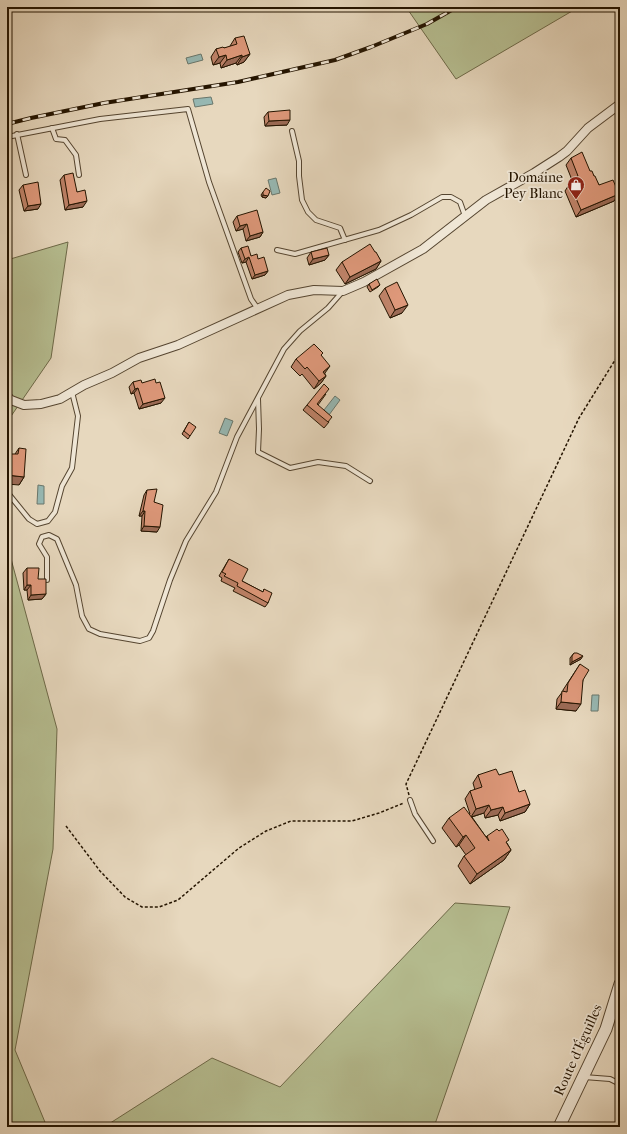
<svg xmlns="http://www.w3.org/2000/svg" width="627" height="1134" viewBox="0 0 627 1134" font-family="'IM FELL French Canon',serif">
  <style>
    .green { fill: #b6be91; stroke: #6d6948 }
    .water { fill: #97b9b4; stroke: #69776c }
    .lines { fill: none; stroke-linecap: round; stroke-linejoin: round }
    .service-casing { stroke: #554530; stroke-width: 6 }
    .minor-casing { stroke: #554530; stroke-width: 10 }
    .tertiary-casing { stroke: #554530; stroke-width: 13 }
    .path { stroke: #241400; stroke-width: 1.5; stroke-dasharray: 3 2; stroke-linecap: butt }
    .service { stroke: #efe6d5; stroke-width: 4 }
    .minor { stroke: #efe6d5; stroke-width: 8 }
    .tertiary { stroke: #efe6d5; stroke-width: 11 }
    .rail-casing { stroke: #241400; stroke-width: 4 }
    .rail { stroke: #efe6d5; stroke-width: 2.5; stroke-dasharray: 8; stroke-linecap: butt }
    .wall { fill: #bf8369; stroke: #241400 }
    .shaded-wall { fill: #9b6a55; stroke: #241400 }
    .building { fill: #de987a; stroke: #241400 }
    .labels { text-anchor: middle; dominant-baseline: central; stroke-width: 3.5; stroke-linejoin: round; paint-order: stroke }
    .poi-label { font-size: 14px; fill: #241400; stroke: #efe6d5; text-anchor: end }
    .street-label { font-size: 14px; fill: #241400; stroke: #efe6d5 }
  </style>
  <rect width="100%" height="100%" fill="#e7d8be"/>
  <filter id="stains"><feTurbulence type="fractalNoise" baseFrequency=".005" numOctaves="4"/><feColorMatrix values="0 0 0 0 .2 0 0 0 0 .09 0 0 0 0 .02 0 0 0 .5 -.17"/></filter>
  <radialGradient id="worn" r=".72"><stop offset=".6" stop-color="#630" stop-opacity="0"/><stop offset="1" stop-color="#630" stop-opacity=".3"/></radialGradient>
  <g class="green">
    <polygon points="406,7 579,7 456,79"/>
    <polygon points="68,242 51,358 7,422 7,260"/>
    <polygon points="7,544 57,729 53,849 15,1050 47,1127 7,1127"/>
    <polygon points="455,903 510,907 434,1127 104,1127 212,1058 280,1087"/>
  </g>
  <g class="water">
    <polygon points="201,54 203,60 188,64 186,58"/>
    <polygon points="211,97 213,104 195,107 193,99"/>
    <polygon points="276,178 280,193 272,195 268,180"/>
    <polygon points="335,396 340,400 329,415 324,410"/>
    <polygon points="225,418 233,421 227,436 219,433"/>
    <polygon points="38,485 44,486 44,504 37,504"/>
    <polygon points="592,695 599,695 598,711 591,711"/>
  </g>
  <g class="lines">
    <defs>
      <g id="service">
        <polyline points="52,128 56,139 65,140 76,155 79,175"/>
        <polyline points="292,131 299,161 299,176 302,200 308,212 316,220 340,228 345,240"/>
        <polyline points="17,134 26,175"/>
        <polyline points="7,137 100,119 188,109 209,182 251,299 258,309"/>
        <polyline points="277,250 295,254 379,230 411,215 442,197 451,197 460,202 465,216"/>
        <polyline points="258,399 259,429 258,452 290,468 318,462 346,466 370,481"/>
        <polyline points="7,492 29,519 37,524 48,521 55,512 62,486 72,468 78,416 72,392"/>
        <polyline points="47,580 47,557 39,544 42,537 49,535 57,539 76,585 82,616 89,629 100,634 140,641 149,638 153,631 170,580 186,541 216,492 237,437 284,349 300,331 328,308 343,291"/>
        <polyline points="410,800 415,814 433,841"/>
        <polyline points="584,1077 610,1079 620,1084"/>
      </g>
      <polyline id="minor" points="7,396 11,400 24,405 41,404 60,399 84,385 112,373 139,358 178,345 288,295 314,290 343,291 364,282 423,249 486,200 534,173 559,157 567,151 588,128 620,104"/>
      <polyline id="tertiary" points="559,1127 606,1029 620,984"/>
    </defs>
    <use href="#service" class="service-casing"/>
    <use href="#minor" class="minor-casing"/>
    <use href="#tertiary" class="tertiary-casing"/>
    <g class="path">
      <polyline points="409,795 406,784 579,418 620,352"/>
      <polyline points="66,826 100,871 125,897 142,907 159,907 178,900 239,848 266,831 291,821 352,821 379,813 404,803"/>
    </g>
    <use href="#service" class="service"/>
    <use href="#minor" class="minor"/>
    <use href="#tertiary" class="tertiary"/>
    <defs>
      <polyline id="rail" points="7,124 31,118 104,103 238,82 335,60 371,47 427,24 457,7"/>
    </defs>
    <use href="#rail" class="rail-casing"/>
    <use href="#rail" class="rail"/>
  </g>
  <g class="wall">
    <polygon points="235,38 250,54 244,62 237,65 236,63 221,68 220,63 213,65 211,57 216,49 224,48 230,47 230,46"/>
    <polygon points="268,112 287,125 265,126 264,117"/>
    <polygon points="571,158 590,171 594,176 599,185 619,194 614,201 576,217 565,191 572,180 566,165"/>
    <polygon points="64,175 77,192 83,207 65,210 60,180"/>
    <polygon points="23,185 38,209 24,211 19,190"/>
    <polygon points="263,192 266,198 262,197 261,195"/>
    <polygon points="237,216 263,232 260,237 246,241 243,229 236,231 233,222"/>
    <polygon points="241,248 251,256 258,259 268,271 265,275 252,279 246,262 242,263 238,252"/>
    <polygon points="311,252 329,255 325,260 309,265 307,258"/>
    <polygon points="375,252 381,261 376,269 345,284 336,270 342,262"/>
    <polygon points="369,284 380,285 378,287 370,292 367,287"/>
    <polygon points="385,288 402,313 390,318 379,296"/>
    <polygon points="323,353 321,355 325,374 326,376 321,383 314,389 302,374 300,376 291,367 296,359"/>
    <polygon points="133,382 142,383 161,403 139,409 134,393 131,394 129,387"/>
    <polygon points="326,394 318,405 329,422 324,428 303,410 307,405"/>
    <polygon points="189,422 190,436 188,439 182,434"/>
    <polygon points="19,448 24,477 19,485 15,454"/>
    <polygon points="147,490 154,502 157,532 141,531 142,516 139,516 144,495"/>
    <polygon points="229,559 242,581 263,592 264,589 268,603 265,607 233,591 235,588 221,581 222,578 219,576 226,564"/>
    <polygon points="27,568 38,579 46,594 42,599 28,600 27,590 24,590 23,573"/>
    <polygon points="574,653 581,659 570,665 570,658"/>
    <polygon points="580,664 583,680 576,711 556,709 557,699 563,691 563,690"/>
    <polygon points="478,775 499,775 519,792 530,804 525,812 500,821 498,815 485,818 484,813 472,817 486,837 487,836 507,843 511,850 504,860 470,884 458,866 464,856 466,855 459,845 456,847 442,828 449,818 470,814 465,799 470,791 475,790 473,783"/>
  </g>
  <g class="shaded-wall">
    <polygon points="250,54 244,62 237,65 242,57"/>
    <polygon points="226,55 220,63 213,65 219,57"/>
    <polygon points="242,55 236,63 221,68 227,60"/>
    <polygon points="290,120 287,125 265,126 269,121"/>
    <polygon points="619,194 614,201 576,217 581,210"/>
    <polygon points="263,195 268,196 266,198 262,197"/>
    <polygon points="87,201 83,207 65,210 69,205"/>
    <polygon points="41,204 38,209 24,211 28,206"/>
    <polygon points="247,224 243,229 236,231 240,226"/>
    <polygon points="263,232 260,237 246,241 250,236"/>
    <polygon points="329,255 325,260 309,265 313,259"/>
    <polygon points="249,257 246,262 242,263 245,259"/>
    <polygon points="381,261 376,269 345,284 350,277"/>
    <polygon points="268,271 265,275 252,279 255,275"/>
    <polygon points="408,305 402,313 390,318 395,310"/>
    <polygon points="330,366 325,373 318,379 323,372"/>
    <polygon points="326,376 321,383 314,389 319,381"/>
    <polygon points="138,388 134,393 131,394 135,389"/>
    <polygon points="165,398 161,403 139,409 143,404"/>
    <polygon points="7,475 24,477 19,485 7,484"/>
    <polygon points="143,511 145,511 142,516 139,516"/>
    <polygon points="144,526 160,527 157,532 141,531"/>
    <polygon points="27,585 31,585 27,590 24,590"/>
    <polygon points="46,594 42,599 28,600 31,595"/>
    <polygon points="583,656 581,659 570,665 572,662"/>
    <polygon points="561,702 581,704 576,711 556,709"/>
    <polygon points="530,804 525,812 500,821 505,813"/>
    <polygon points="489,805 484,813 471,817 476,809"/>
    <polygon points="503,807 498,815 485,818 491,810"/>
    <polygon points="466,835 459,845 456,847 463,837"/>
    <polygon points="511,850 504,860 470,884 477,874"/>
  </g>
  <g class="building">
    <polygon points="244,36 250,54 242,57 242,55 227,60 226,55 219,57 216,49 223,47 224,48 237,44 235,38"/>
    <polygon points="290,110 290,120 269,121 268,112"/>
    <polygon points="582,152 590,171 592,171 594,176 595,176 599,185 613,180 619,194 581,210 570,184 575,182 573,178 578,176 571,158"/>
    <polygon points="73,173 77,192 85,190 87,201 69,205 64,175"/>
    <polygon points="38,182 41,204 28,206 23,185"/>
    <polygon points="266,188 270,191 268,196 263,195 263,192"/>
    <polygon points="257,210 263,232 250,236 247,224 240,226 237,216"/>
    <polygon points="370,244 375,252 376,252 381,261 350,277 342,262"/>
    <polygon points="248,246 251,256 257,254 258,259 264,257 268,271 255,275 249,257 245,259 241,248"/>
    <polygon points="327,248 329,255 313,259 311,252"/>
    <polygon points="377,279 380,285 372,290 369,284"/>
    <polygon points="397,282 408,305 395,310 385,288"/>
    <polygon points="314,344 323,353 321,355 330,366 323,372 326,376 319,381 307,367 305,369 296,359"/>
    <polygon points="155,379 156,383 160,382 165,398 143,404 138,388 135,389 133,382 141,380 142,383"/>
    <polygon points="324,384 329,389 317,404 332,417 328,422 307,405"/>
    <polygon points="189,422 196,427 190,436 184,431"/>
    <polygon points="19,448 26,449 24,477 7,475 7,454 18,454"/>
    <polygon points="157,489 154,502 163,505 160,527 144,526 145,511 143,511 147,490"/>
    <polygon points="229,559 248,569 242,581 263,592 264,589 272,593 268,603 237,586 238,583 224,576 226,574 222,572"/>
    <polygon points="27,568 39,568 38,579 46,579 46,594 31,595 31,585 27,585"/>
    <polygon points="574,653 577,653 583,656 572,662 572,656"/>
    <polygon points="580,664 589,670 583,680 581,704 561,702 562,691 567,692 568,683"/>
    <polygon points="496,769 499,775 512,771 519,792 525,790 530,804 505,813 503,807 491,810 489,805 476,809 470,791 482,787 478,775"/>
    <polygon points="464,807 489,841 487,836 497,829 499,831 502,829 509,840 506,842 511,850 477,874 464,856 475,848 466,835 463,837 449,818"/>
  </g>
  <defs>
    <symbol id="shop-pin" viewBox="-11 -11 22 30"><path d="M0 17L-7.5 6A9.5 9.5 0 1 1 7.5 6Z" fill="#8f2418" stroke="#efe6d5"/><path d="M-5-2.5h2.3a2.7 3.5 0 0 1 5.4 0H5L5.5 6h-11ZM-1.5-2.5h3a1.5 2.3 0 0 0-3 0Z" fill="#fff"/></symbol>
  </defs>
  <g fill-rule="evenodd">
    <use href="#shop-pin" x="566" y="175" width="20" height="27"/>
  </g>
  <g class="labels">
    <g class="poi-label">
      <text x="563" y="177">Domaine<tspan x="563" dy="16">Pey Blanc</tspan></text>
    </g>
    <g class="street-label">
      <text transform="translate(578 1050) rotate(-66)">Route d'Éguilles</text>
    </g>
  </g>
  <rect width="627" height="1134" fill="none" stroke="#e7d8be" stroke-width="24"/>
  <rect x="8" y="8" width="611" height="1118" fill="none" stroke="#241400" stroke-width="2"/>
  <rect x="12" y="12" width="603" height="1110" fill="none" stroke="#241400"/>
  <rect width="100%" height="100%" filter="url(#stains)"/>
  <rect width="100%" height="100%" fill="url(#worn)"/>
</svg>
